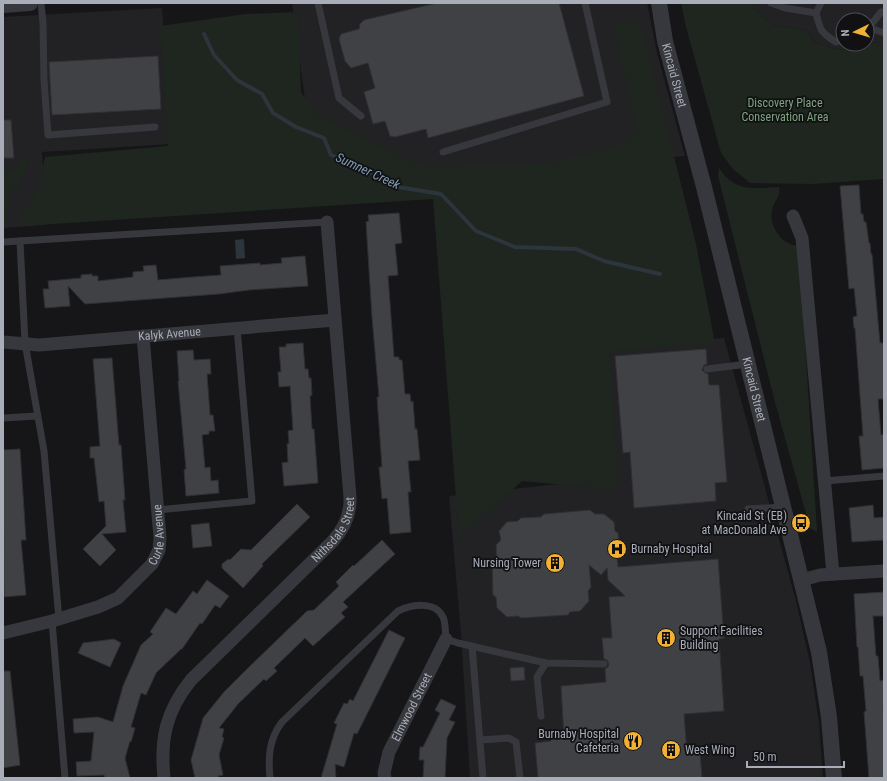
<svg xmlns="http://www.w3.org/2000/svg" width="887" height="781" viewBox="0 0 887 781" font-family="'Roboto Condensed',sans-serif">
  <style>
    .built { fill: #222225; fill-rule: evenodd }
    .green { fill: #1e261f }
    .water { fill: #2c353c }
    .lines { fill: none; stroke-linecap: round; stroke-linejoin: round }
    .stream { stroke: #2c353c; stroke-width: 4 }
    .building { fill: #404145; stroke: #303034 }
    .service { stroke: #37383d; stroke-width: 7 }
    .minor { stroke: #37383d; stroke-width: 13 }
    .tertiary { stroke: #37383d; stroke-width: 16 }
    .labels { text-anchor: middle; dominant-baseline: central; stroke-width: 3.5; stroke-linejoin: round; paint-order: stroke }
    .street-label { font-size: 12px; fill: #a8adb8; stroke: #111113 }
    .park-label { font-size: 12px; fill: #7fa381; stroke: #111113 }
    .poi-label { font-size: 12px; fill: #a8adb8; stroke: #111113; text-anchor: end }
    .water-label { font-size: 13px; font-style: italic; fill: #7f9bb3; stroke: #111113 }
  </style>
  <rect width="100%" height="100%" fill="#161618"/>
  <g class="built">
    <polygon points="292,3 647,3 657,53 685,156 401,175 307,114"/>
    <path d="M751,3H884V44L876,42L853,51L831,48L814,42L807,30L775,26L755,10ZM843,20H867V44H843Z"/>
    <polygon points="162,8 171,144 42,152 47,225 3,228 3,17"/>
    <polygon points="724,338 796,601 810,663 819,723 823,778 470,778 461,634 449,496 605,479 598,348"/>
  </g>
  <g class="green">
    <polygon points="681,3 751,3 755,10 775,26 807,30 814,42 831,48 853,51 876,42 884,44 884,179 813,184 750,183 733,169 721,153 686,27"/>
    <polygon points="298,12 301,92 315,113 424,167 543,164 616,147 637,128 613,25 640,21 696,244 715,343 610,352 618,490 522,481 459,538 433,199 22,226 22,212 38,192 45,157 168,146 160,26 246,14"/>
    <polygon points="26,157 27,170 9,196 7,228 3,228 3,173 15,170"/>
    <path d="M719,168C736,193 753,188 779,187C781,198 774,200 772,210C768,226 783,246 799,246L817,532L810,528L775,402L718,176Z"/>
  </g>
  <polygon class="water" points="244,239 245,258 236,259 235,240"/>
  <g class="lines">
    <polyline class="stream" points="204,34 214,55 237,80 262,94 273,113 296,127 324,138 331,155 363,168 398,187 441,194 476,231 515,247 576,249 604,261 660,274"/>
  </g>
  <g class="building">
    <polygon points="437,3 559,3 584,96 428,138 426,129 395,137 390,136 385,121 373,124 364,92 375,88 368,63 351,68 345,61 339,39 341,34 359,29 360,24 364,20"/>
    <polygon points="158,56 161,109 52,115 49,62"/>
    <polygon points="3,120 11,120 14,158 3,158"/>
    <polygon points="859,185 861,214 863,214 864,222 866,222 869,243 870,243 871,254 872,254 880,343 883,343 884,354 884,399 878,399 881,435 884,434 884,468 862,470 859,436 863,436 855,328 854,328 853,317 857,316 854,288 849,289 840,186"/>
    <polygon points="399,213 402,243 395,244 398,275 388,276 394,357 399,357 399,360 402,360 405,394 410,394 411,402 413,401 415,429 417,429 420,460 408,461 411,492 408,492 411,532 390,534 387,498 382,499 379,467 382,467 377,397 379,397 372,317 366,222 369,221 368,215"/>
    <polygon points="305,256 308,286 249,290 219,294 85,304 68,286 70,306 45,308 43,289 49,289 48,281 81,278 81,275 92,274 92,276 98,276 98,281 133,277 133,272 144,271 143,266 156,265 158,280 193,277 221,275 220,266 260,263 260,265 282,263 281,258"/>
    <polygon points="303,343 305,369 308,369 309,378 311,378 312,395 310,396 312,429 314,429 318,483 284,486 282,463 288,462 287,444 289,443 288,431 293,430 290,386 279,387 278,372 281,372 279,347 286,347 286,344"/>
    <polygon points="706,349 707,364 704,365 702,370 705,373 708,374 709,385 719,385 727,482 715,483 716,501 634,508 630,452 623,453 615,356"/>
    <polygon points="193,350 194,360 210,359 211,374 207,374 210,415 213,415 215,431 209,431 209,434 202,435 205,468 210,467 211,481 218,480 219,493 186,496 184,470 186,469 178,381 179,381 177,351"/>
    <polygon points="112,358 119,445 121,445 125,500 123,500 126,532 102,534 116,550 100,566 83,549 106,526 104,501 99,502 94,458 90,458 90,447 100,446 93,359"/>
    <polygon points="20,449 26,540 21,540 26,595 4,597 3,450"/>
    <polygon points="297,504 310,517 262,564 263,566 243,588 222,568 222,564 227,560 231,559 241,549 251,550"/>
    <polygon points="873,505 874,518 884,517 884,540 852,542 849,508"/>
    <polygon points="590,510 595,514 604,514 614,522 615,531 618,533 619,545 616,548 618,567 718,559 724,638 719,639 724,711 684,714 687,753 700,752 702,778 538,778 535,743 551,741 551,739 564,738 561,686 606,682 605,669 608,667 609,664 607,660 604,659 602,638 612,638 609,597 625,596 608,580 607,568 601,575 589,565 591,587 588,591 589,601 580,611 570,612 568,615 521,618 518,616 507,617 497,608 496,597 493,595 492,561 497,560 496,545 501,540 499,531 507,522 518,521 521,518 541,517 544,514"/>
    <polygon points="209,523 212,546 193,548 191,525"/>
    <polygon points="382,540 395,554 343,602 348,607 341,613 345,617 313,646 305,638 274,668 277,671 266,681 264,679 238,704 219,728 224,729 222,737 224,738 219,755 223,775 218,776 218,778 195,778 191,760 203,718 224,692 248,668 307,611 314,610 339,586 336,582 353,565 354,566"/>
    <polygon points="207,580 229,596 220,608 215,605 202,624 200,623 182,649 181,649 156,673 146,695 141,693 131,727 135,728 131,742 130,741 125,758 130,778 105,778 104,775 77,776 76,762 91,761 94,732 74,733 73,719 98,717 113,722 123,686 141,645 153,634 150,632 166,608 176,614 193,591 197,594"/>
    <polygon points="884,592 884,616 873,616 876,656 878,656 880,681 884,680 884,704 883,704 884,727 884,778 869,778 864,712 866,711 863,676 860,676 858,647 857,647 854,594"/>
    <polygon points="389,630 405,638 357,734 354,733 344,767 335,764 336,778 321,778 337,724 334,723 344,703 347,704 350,699 353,701"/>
    <polygon points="114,639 121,643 110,667 78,653 83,643"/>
    <polygon points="524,667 525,680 511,681 510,668"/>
    <polygon points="3,671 10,671 20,765 3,768"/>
    <polygon points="441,699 456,706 449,720 455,722 447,738 445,778 423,778 424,760 419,760 420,747 423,747 440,713 435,710"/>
  </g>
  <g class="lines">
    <g class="service">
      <polyline points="41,3 43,23 44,80 48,135 155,127"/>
      <polyline points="318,3 339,98 361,116"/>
      <path d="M771,3L785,8L816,13C820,30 821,33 836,42L843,40"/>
      <polyline points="816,13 821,3"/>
      <polyline points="870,28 884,33"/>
      <polyline points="867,30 881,12"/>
      <polyline points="443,152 607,102 585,3"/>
      <polyline points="20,241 25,343 44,451 59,619"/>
      <polyline points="3,242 327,222"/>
      <polyline points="707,369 748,364"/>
      <polyline points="3,418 37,416"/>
      <polyline points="825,481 884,476"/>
      <polyline points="748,509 784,507"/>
      <polyline points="157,510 252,501 237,328"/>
      <polyline points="52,621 65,778"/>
      <polyline points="472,646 483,778"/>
      <polyline points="541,716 537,677 546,663"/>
      <polyline points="480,740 509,738 516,742 520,778"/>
      <path d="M270,778C268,757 269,739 282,722L398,611C411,605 435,600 443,617C446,623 445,632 446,639L458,643L546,663L604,664"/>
    </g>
    <g class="minor">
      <polyline points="793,216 802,238 833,574"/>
      <path id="s1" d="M3,342L39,345L335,320"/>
      <polyline points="802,580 820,575 884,571"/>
      <path id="s2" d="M3,633L52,621L98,607L118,598L152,564L159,550L160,538L143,336"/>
      <path id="s3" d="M164,778C160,739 166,711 191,680L332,542C344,529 351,515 350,497L327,222"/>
      <path id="s4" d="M385,778L384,773L389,752L446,639"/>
    </g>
    <g class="tertiary">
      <path id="s5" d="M659,3L665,41L704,187L819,652L829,717L834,778"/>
      <polyline points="3,5 30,3"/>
    </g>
  </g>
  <defs>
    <symbol id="bus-disc" viewBox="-11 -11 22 22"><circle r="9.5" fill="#f2b134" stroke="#111113"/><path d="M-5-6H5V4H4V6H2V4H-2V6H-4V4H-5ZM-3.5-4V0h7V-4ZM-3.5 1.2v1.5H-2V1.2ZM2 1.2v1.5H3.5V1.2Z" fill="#111"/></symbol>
    <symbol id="hospital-disc" viewBox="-11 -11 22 22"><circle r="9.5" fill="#f2b134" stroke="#111113"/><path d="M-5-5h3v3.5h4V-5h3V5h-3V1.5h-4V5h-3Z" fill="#111"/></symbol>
    <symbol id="building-disc" viewBox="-11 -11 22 22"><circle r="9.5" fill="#f2b134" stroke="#111113"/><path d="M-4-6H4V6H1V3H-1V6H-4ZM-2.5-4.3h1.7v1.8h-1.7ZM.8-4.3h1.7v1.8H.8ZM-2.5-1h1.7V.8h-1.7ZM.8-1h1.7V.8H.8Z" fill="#111"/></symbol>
    <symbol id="restaurant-disc" viewBox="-11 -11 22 22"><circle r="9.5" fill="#f2b134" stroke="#111113"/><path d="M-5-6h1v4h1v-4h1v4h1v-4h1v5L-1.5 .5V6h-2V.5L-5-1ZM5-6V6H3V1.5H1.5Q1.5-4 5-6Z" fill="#111"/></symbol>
  </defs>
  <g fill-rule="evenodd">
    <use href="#bus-disc" x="790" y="512" width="22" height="22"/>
    <use href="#hospital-disc" x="606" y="538" width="22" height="22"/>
    <use href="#building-disc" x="544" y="552" width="22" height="22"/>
    <use href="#building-disc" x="655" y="627" width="22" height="22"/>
    <use href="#restaurant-disc" x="622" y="730" width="22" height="22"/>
    <use href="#building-disc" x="660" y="739" width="22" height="22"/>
  </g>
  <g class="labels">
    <g class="street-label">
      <text stroke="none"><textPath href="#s5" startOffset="74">Kincaid Street</textPath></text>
      <text stroke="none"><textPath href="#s1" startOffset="167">Kalyk Avenue</textPath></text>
      <text stroke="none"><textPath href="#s5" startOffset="398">Kincaid Street</textPath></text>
      <text stroke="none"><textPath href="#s3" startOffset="314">Nithsdale Street</textPath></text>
      <text stroke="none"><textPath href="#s2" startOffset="199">Curle Avenue</textPath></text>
      <text stroke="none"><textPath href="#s4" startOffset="77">Elmwood Street</textPath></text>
    </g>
    <g class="park-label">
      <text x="785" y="103">Discovery Place<tspan x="785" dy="14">Conservation Area</tspan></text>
    </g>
    <g class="poi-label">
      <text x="787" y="516">Kincaid St (EB)<tspan x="787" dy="14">at MacDonald Ave</tspan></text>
      <text x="631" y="549" text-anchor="start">Burnaby Hospital</text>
      <text x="541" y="563">Nursing Tower</text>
      <text x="680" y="631" text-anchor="start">Support Facilities<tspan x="680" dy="14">Building</tspan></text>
      <text x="619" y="734">Burnaby Hospital<tspan x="619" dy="14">Cafeteria</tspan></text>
      <text x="685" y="750" text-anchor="start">West Wing</text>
    </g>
    <g class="water-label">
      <text transform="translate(368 171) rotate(25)">Sumner Creek</text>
    </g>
  </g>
  <rect width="887" height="781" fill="none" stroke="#a8adb8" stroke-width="8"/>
  <g transform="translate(855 32) rotate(265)"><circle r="19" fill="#111113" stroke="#4d4f55"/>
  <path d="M0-3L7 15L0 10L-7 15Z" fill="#f2b134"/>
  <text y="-6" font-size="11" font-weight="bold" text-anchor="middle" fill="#a8adb8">N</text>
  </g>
  <path d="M747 761v6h97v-6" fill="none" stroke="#a8adb8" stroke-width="2"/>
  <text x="753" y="761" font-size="12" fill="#a8adb8" stroke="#111113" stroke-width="3" paint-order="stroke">50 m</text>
</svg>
